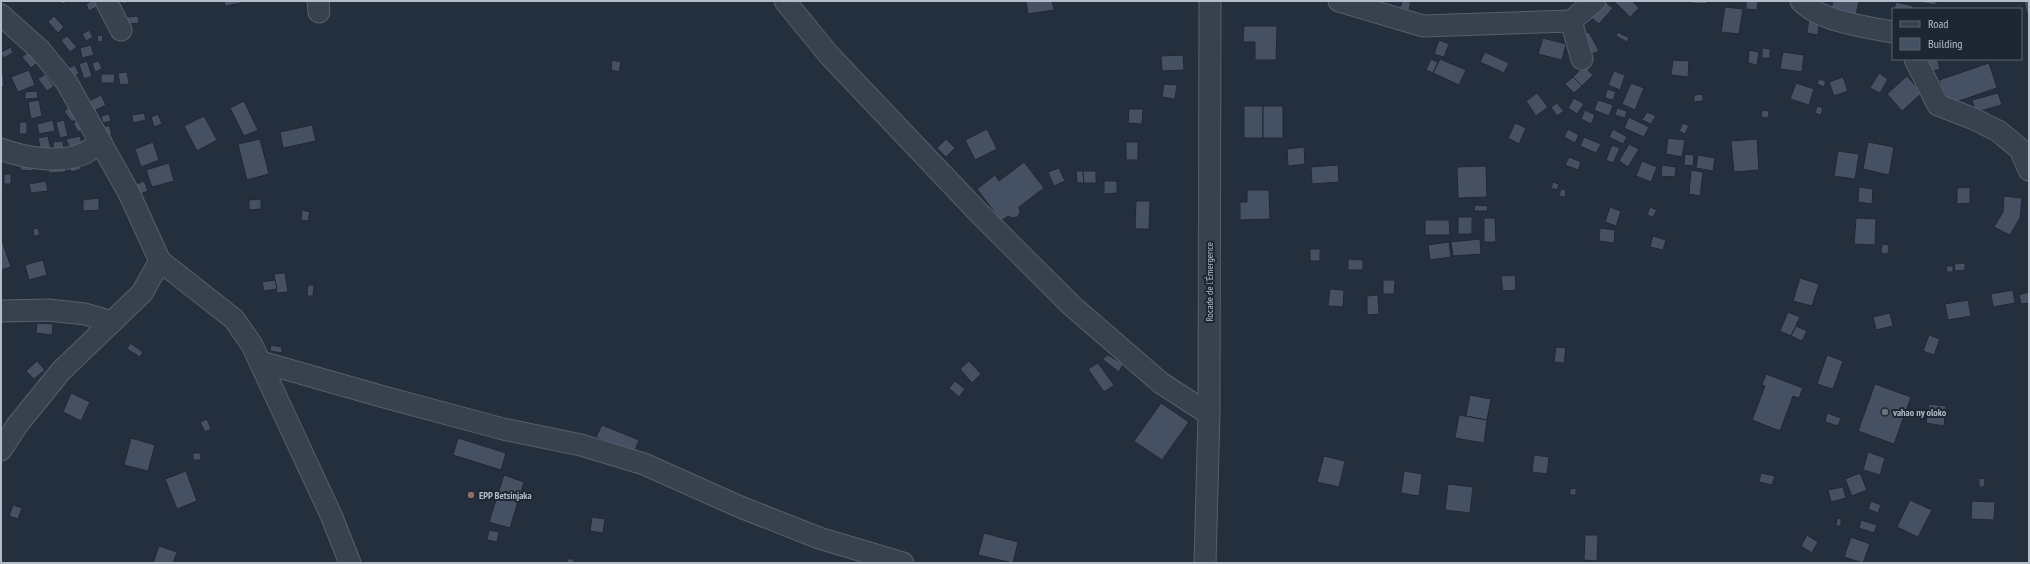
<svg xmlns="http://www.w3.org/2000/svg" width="2030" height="564" viewBox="0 0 2030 564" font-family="'PT Sans Narrow',sans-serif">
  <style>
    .building { fill: #455162; stroke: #1f2835 }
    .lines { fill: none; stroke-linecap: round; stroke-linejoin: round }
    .minor-casing { stroke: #565f6c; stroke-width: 23 }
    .minor { stroke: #38414e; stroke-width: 21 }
    .worship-dot { fill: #6b7280; stroke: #1d2633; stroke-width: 1.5 }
    .education-dot { fill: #8d6e63; stroke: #1d2633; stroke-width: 1.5 }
    .labels { text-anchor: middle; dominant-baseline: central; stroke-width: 4; stroke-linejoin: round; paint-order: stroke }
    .street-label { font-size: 10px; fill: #b4bcc9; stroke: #1d2633 }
    .poi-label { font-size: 10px; font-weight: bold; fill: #b4bcc9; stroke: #1d2633; text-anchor: start }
  </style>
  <rect width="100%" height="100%" fill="#242f3e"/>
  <g class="building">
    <polygon points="61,1 72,1 62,4"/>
    <polygon points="92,1 98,1 100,5 89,11 86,4"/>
    <polygon points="122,1 129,1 130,2 122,4"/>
    <polygon points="224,1 240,1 241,3 225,6"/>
    <polygon points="1026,1 1052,1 1054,10 1028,14"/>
    <polygon points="1402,1 1411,2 1408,14 1399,12"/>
    <polygon points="1604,1 1613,8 1599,24 1590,17"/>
    <polygon points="1614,1 1632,1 1639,8 1630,17"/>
    <polygon points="1691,1 1707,1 1707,4 1691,3"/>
    <polygon points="1746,1 1758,1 1757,10 1746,9"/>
    <polygon points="1833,1 1859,1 1855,19 1830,13"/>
    <polygon points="1924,1 1936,1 1936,5 1923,3"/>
    <polygon points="2024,1 2029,1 2029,17 2028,17"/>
    <polygon points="1896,2 1913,6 1912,9 1894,9"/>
    <polygon points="1725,7 1743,9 1739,34 1721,32"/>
    <polygon points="54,16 64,27 58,33 48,22"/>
    <polygon points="138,16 139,23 128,24 127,17"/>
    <polygon points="1809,18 1819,19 1818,35 1807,33"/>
    <polygon points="1244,26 1277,26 1276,60 1255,60 1255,42 1243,42"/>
    <polygon points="89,30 93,37 86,41 82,34"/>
    <polygon points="1589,32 1599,51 1590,55 1581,36"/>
    <polygon points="1618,32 1629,38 1627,42 1616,36"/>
    <polygon points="102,35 103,41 98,42 97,36"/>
    <polygon points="67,36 77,47 70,52 61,40"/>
    <polygon points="1543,38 1566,44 1562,60 1538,54"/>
    <polygon points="1439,40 1449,44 1444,57 1434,54"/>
    <polygon points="91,45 94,55 82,58 80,48"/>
    <polygon points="11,47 13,53 3,58 1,52"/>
    <polygon points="1762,48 1770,49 1770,58 1762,58"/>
    <polygon points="1749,50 1759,52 1757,65 1748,63"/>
    <polygon points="28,52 37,63 31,68 22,57"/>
    <polygon points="1485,52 1509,63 1504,73 1480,62"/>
    <polygon points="1783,52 1804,55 1802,72 1780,69"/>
    <polygon points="1183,55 1184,70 1162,71 1161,56"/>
    <polygon points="1431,59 1438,62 1433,73 1426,70"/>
    <polygon points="1440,59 1466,70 1459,85 1433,73"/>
    <polygon points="1926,59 1937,59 1940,69 1931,72"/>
    <polygon points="612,60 621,62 619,72 611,70"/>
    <polygon points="1673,60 1689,61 1688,77 1671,75"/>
    <polygon points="87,61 92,76 84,79 79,64"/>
    <polygon points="99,61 102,69 95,72 92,63"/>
    <polygon points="1989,63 1997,88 1947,105 1939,80"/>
    <polygon points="75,65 79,74 72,77 68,68"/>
    <polygon points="1584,66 1593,75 1582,86 1573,77"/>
    <polygon points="29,70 35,85 18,92 11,77"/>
    <polygon points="1614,71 1625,75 1620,90 1608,85"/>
    <polygon points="127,72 129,84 120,85 118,73"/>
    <polygon points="1879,73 1888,79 1880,93 1870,88"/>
    <polygon points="1,74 3,74 4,87 1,87"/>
    <polygon points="45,74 54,86 47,91 38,79"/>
    <polygon points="101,74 115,74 114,83 101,83"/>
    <polygon points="1907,76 1922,93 1902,111 1887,94"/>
    <polygon points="1573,77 1582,86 1574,93 1565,84"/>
    <polygon points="1843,77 1848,91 1834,96 1829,82"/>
    <polygon points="1819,79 1826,81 1824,87 1817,84"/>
    <polygon points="1631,83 1644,88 1635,110 1622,104"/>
    <polygon points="1796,83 1814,89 1809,105 1790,99"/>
    <polygon points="1164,84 1177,85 1175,99 1162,97"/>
    <polygon points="1607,89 1616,92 1613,100 1605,98"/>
    <polygon points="37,91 38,98 25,99 25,92"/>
    <polygon points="1537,93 1548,107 1536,116 1526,101"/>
    <polygon points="1998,93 2002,105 1976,112 1972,100"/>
    <polygon points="1703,94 1703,101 1694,102 1694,95"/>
    <polygon points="101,95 106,105 94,111 89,101"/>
    <polygon points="1574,98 1584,104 1577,114 1568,108"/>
    <polygon points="39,100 42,116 31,119 28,102"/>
    <polygon points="1598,100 1613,105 1609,116 1594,110"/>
    <polygon points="244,101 258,130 244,136 230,108"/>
    <polygon points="1557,103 1564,111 1557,116 1551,107"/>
    <polygon points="72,106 79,117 72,122 64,111"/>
    <rect x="1244" y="106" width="19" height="32"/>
    <rect x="1263" y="106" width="20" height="32"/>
    <polygon points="1817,106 1823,108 1821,115 1815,113"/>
    <polygon points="1617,108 1627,111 1625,118 1615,115"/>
    <polygon points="1129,109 1143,109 1142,124 1128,123"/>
    <polygon points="1585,110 1595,115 1591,124 1581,119"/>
    <polygon points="1762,110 1769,111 1768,118 1761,117"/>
    <polygon points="1647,112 1656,116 1651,124 1642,120"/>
    <polygon points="144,113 146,120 133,123 132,115"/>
    <polygon points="109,114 111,121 103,123 101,116"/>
    <polygon points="158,114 162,124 154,127 151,117"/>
    <polygon points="204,116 217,140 197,151 184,126"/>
    <polygon points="1629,117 1649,127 1644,137 1624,128"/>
    <polygon points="81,119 86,128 78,132 73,123"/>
    <polygon points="53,120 55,131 39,134 37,124"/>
    <polygon points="64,120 68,136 60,138 56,122"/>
    <polygon points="20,122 27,122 27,134 19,134"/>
    <polygon points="1515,123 1526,128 1519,144 1508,138"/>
    <polygon points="1683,123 1689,126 1685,134 1679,131"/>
    <polygon points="109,125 112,134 106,136 103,128"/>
    <polygon points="312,125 316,141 283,148 280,132"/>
    <polygon points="987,129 997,149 975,160 965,140"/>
    <polygon points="1568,129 1579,135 1575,143 1564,137"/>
    <polygon points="1613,129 1627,137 1623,144 1609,137"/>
    <polygon points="48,136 51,150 41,152 38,138"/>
    <polygon points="80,136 83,147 70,150 66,139"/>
    <polygon points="1584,137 1601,144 1596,153 1580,146"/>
    <polygon points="1668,138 1685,140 1682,157 1666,154"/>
    <polygon points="260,139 269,174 247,180 238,144"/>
    <polygon points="946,139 955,148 946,157 937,148"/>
    <polygon points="1757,139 1759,170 1734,172 1731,141"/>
    <polygon points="63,141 64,152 54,153 53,142"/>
    <polygon points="153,142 159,160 141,167 135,149"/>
    <rect x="1126" y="142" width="12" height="18"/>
    <polygon points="1868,142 1894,147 1889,175 1863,169"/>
    <polygon points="1629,144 1639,149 1628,167 1619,161"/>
    <polygon points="1612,145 1620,148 1613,163 1606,160"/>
    <polygon points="1304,147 1305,164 1288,166 1287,149"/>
    <polygon points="1838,151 1859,154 1855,179 1834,176"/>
    <polygon points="1685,154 1694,155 1693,166 1684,165"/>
    <polygon points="1698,155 1715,158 1713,171 1696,168"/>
    <polygon points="1569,157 1581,162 1578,170 1565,165"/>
    <polygon points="64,160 66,172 49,173 48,162"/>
    <polygon points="79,160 81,169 71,172 68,163"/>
    <polygon points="21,161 34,162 33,171 20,170"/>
    <polygon points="1642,161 1657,167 1651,182 1636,176"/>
    <polygon points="1024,162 1044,188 1019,207 1020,212 1018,217 1012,218 1008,216 1001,221 977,189 995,175 999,181"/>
    <polygon points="169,163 174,181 152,187 146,170"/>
    <polygon points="1338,165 1339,182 1312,184 1311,167"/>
    <polygon points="1662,165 1676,167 1675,177 1661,176"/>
    <polygon points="1486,166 1487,197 1458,198 1457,167"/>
    <polygon points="1059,168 1065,181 1054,186 1048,172"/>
    <polygon points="1691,170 1703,172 1700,196 1689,194"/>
    <polygon points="1076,171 1083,171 1084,183 1077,183"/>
    <polygon points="1083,171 1096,171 1096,183 1084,183"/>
    <rect x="4" y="174" width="7" height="10"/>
    <polygon points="46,181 48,191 31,193 29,184"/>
    <polygon points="144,181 148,191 140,194 136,184"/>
    <polygon points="1104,181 1117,181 1117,193 1104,194"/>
    <polygon points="1553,182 1559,184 1557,190 1551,188"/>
    <polygon points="1859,187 1873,189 1872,204 1858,202"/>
    <polygon points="1970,187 1970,203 1957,204 1957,188"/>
    <polygon points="1561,189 1566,190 1565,197 1559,196"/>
    <polygon points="1247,190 1269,190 1270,219 1240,220 1240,202 1247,202"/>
    <polygon points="2004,196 2022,198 2020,218 2010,235 1994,227 2003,212"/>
    <polygon points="99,198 99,210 83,211 83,200"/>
    <polygon points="261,199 261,209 249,210 249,200"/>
    <polygon points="1136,201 1150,201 1149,229 1135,229"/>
    <polygon points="1475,205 1488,206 1487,211 1474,211"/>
    <polygon points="1610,207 1621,211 1616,226 1605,222"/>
    <polygon points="1650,207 1657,210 1653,217 1647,215"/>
    <polygon points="302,210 310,212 308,221 301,220"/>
    <rect x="1458" y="217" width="14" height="17"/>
    <polygon points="1484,218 1495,218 1496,242 1484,242"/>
    <polygon points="1856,218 1876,219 1875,245 1854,244"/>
    <polygon points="1425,220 1449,220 1450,235 1425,235"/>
    <polygon points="38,228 40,235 34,236 33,229"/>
    <polygon points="1600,228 1615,230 1614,243 1599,241"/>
    <polygon points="1653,236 1666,240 1663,250 1650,247"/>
    <polygon points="1,238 11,267 1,270"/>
    <polygon points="1480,239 1481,254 1453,256 1451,242"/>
    <polygon points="1449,242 1451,257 1430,260 1428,245"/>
    <polygon points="1882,244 1889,245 1888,254 1881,253"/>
    <rect x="1310" y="249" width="10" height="12"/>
    <polygon points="1348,259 1363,260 1363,270 1348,270"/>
    <polygon points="43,260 47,275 29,280 25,265"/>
    <polygon points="1965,263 1965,270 1955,271 1954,264"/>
    <polygon points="1947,266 1953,266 1953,272 1946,272"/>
    <polygon points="285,273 288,292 277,293 274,274"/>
    <polygon points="1515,275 1516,290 1503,291 1501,276"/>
    <polygon points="1800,278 1819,284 1812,306 1793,301"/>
    <polygon points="275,280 277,289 264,291 262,282"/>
    <polygon points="1383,280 1395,280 1394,294 1383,294"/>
    <polygon points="308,285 314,285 313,296 307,296"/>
    <polygon points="1330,289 1344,290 1343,307 1328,306"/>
    <polygon points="2013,290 2015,303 1993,307 1991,294"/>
    <polygon points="2029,292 2029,303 2021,304 2019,295"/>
    <polygon points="1378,295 1379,314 1367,315 1367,296"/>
    <polygon points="1968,300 1971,316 1948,320 1945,304"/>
    <polygon points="1788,312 1800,317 1791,336 1780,331"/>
    <polygon points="1890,313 1893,326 1876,330 1873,317"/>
    <polygon points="37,323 53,324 52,335 36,333"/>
    <polygon points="1796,326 1807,331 1802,341 1791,336"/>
    <polygon points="1929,335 1940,339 1934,355 1923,351"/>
    <polygon points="130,343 143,352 140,357 127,349"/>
    <polygon points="271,345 282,347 282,353 270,351"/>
    <polygon points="1556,347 1566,348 1564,363 1554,362"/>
    <polygon points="1108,355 1123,364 1119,372 1102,359"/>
    <polygon points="1827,355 1843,361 1833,389 1817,384"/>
    <polygon points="37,361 45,370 34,379 26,371"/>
    <polygon points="969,361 981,374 972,383 960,369"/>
    <polygon points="1098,363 1114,385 1104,392 1088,369"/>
    <polygon points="1766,374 1803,388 1799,398 1793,396 1780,431 1752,420 1765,386 1762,385"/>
    <polygon points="955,381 965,389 959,397 949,388"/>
    <polygon points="1875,384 1911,397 1894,444 1858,431"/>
    <polygon points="71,393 90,402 81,421 63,412"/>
    <polygon points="1470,395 1491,399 1487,420 1466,416"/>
    <polygon points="1161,403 1189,422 1162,460 1134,441"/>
    <polygon points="1929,404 1946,406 1944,426 1926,423"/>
    <polygon points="1827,413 1841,418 1838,426 1825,422"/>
    <polygon points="1459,415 1487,420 1484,443 1455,438"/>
    <polygon points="207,419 211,429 205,432 200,422"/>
    <polygon points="602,425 639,440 634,453 596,437"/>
    <polygon points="131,438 155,445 148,471 124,465"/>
    <polygon points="458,438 506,453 501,470 453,455"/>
    <polygon points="1868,452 1885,458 1880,475 1863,470"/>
    <polygon points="193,453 200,453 201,460 193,460"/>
    <polygon points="1534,455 1549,457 1547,474 1532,472"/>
    <polygon points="1324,456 1345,461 1339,487 1317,482"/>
    <polygon points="186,471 197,501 177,509 165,479"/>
    <polygon points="1404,471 1422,474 1419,496 1401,493"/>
    <polygon points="1761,473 1775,476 1772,485 1759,482"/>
    <polygon points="1860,473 1867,490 1852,496 1845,479"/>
    <polygon points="504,475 524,482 510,528 489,522"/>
    <polygon points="1979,478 1985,479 1984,487 1979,487"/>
    <polygon points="1448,484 1473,487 1470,513 1445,510"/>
    <polygon points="1843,487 1846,498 1831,502 1828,490"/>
    <polygon points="1576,488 1576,495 1570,495 1570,489"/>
    <polygon points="1910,500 1932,510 1918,537 1897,527"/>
    <polygon points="1871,501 1881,505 1878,513 1868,509"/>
    <polygon points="1972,501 1995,502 1994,520 1971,519"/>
    <polygon points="13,505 22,508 18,519 9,516"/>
    <polygon points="592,517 605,519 603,533 590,531"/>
    <polygon points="1837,518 1841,519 1841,526 1836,526"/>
    <polygon points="1861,520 1877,525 1874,533 1859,528"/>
    <polygon points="489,530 499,532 497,542 487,540"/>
    <polygon points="984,533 1018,542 1013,563 978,555"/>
    <polygon points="1585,535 1598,535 1597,561 1584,560"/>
    <polygon points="1807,535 1818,542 1812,553 1801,546"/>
    <polygon points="1851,537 1870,544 1863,563 1844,557"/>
    <polygon points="159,546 177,552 173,563 153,563"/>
    <polygon points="567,559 574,559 573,563 567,563"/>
  </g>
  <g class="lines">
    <defs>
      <g id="minor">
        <polyline points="106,1 121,30"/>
        <polyline points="318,1 319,12"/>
        <polyline points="785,1 829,55 979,213 1071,305 1161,383 1209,414"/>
        <polyline points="1339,1 1423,26 1571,21 1595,1"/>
        <path d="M1801,1C1820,21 1865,27 1893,32"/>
        <polyline points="1,15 40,50 67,83 129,193 160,261 234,319 252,345 331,515 350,563"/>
        <polyline points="1571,21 1582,59"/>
        <polyline points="1915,59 1938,105 1974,119 1998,131 2020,149 2029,170"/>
        <path d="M1,149C23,158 63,164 85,153C90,150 95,146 101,142"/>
        <polyline points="1,311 49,310 85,314 112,322"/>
        <polyline points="261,362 384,397 503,429 581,445 644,464 738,506 819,538 903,563"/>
        <polyline points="1,450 18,424 61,371 142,293 160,261"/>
        <polyline points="1205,563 1209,414 1210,1"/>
      </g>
    </defs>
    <use href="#minor" class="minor-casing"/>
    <use href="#minor" class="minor"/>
  </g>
  <circle class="worship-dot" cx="1885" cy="412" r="4"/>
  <circle class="education-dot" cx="471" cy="495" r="4"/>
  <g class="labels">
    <g class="street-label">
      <text transform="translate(1209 282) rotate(-90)">Rocade de l'Émergence</text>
    </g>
    <g class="poi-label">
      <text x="1893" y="412">vahao ny oloko</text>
      <text x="479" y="495">EPP Betsinjaka</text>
    </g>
  </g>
  <rect width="2030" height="564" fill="none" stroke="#b4bcc9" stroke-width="4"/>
  <rect x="1892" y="8" width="130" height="52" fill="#1d2633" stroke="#59626f"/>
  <rect x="1900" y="21" width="20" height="6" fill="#38414e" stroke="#59626f"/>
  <text x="1928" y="28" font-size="12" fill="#b4bcc9">Road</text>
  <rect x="1900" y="38" width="20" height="12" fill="#455162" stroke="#59626f"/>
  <text x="1928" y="48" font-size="12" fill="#b4bcc9">Building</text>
</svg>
